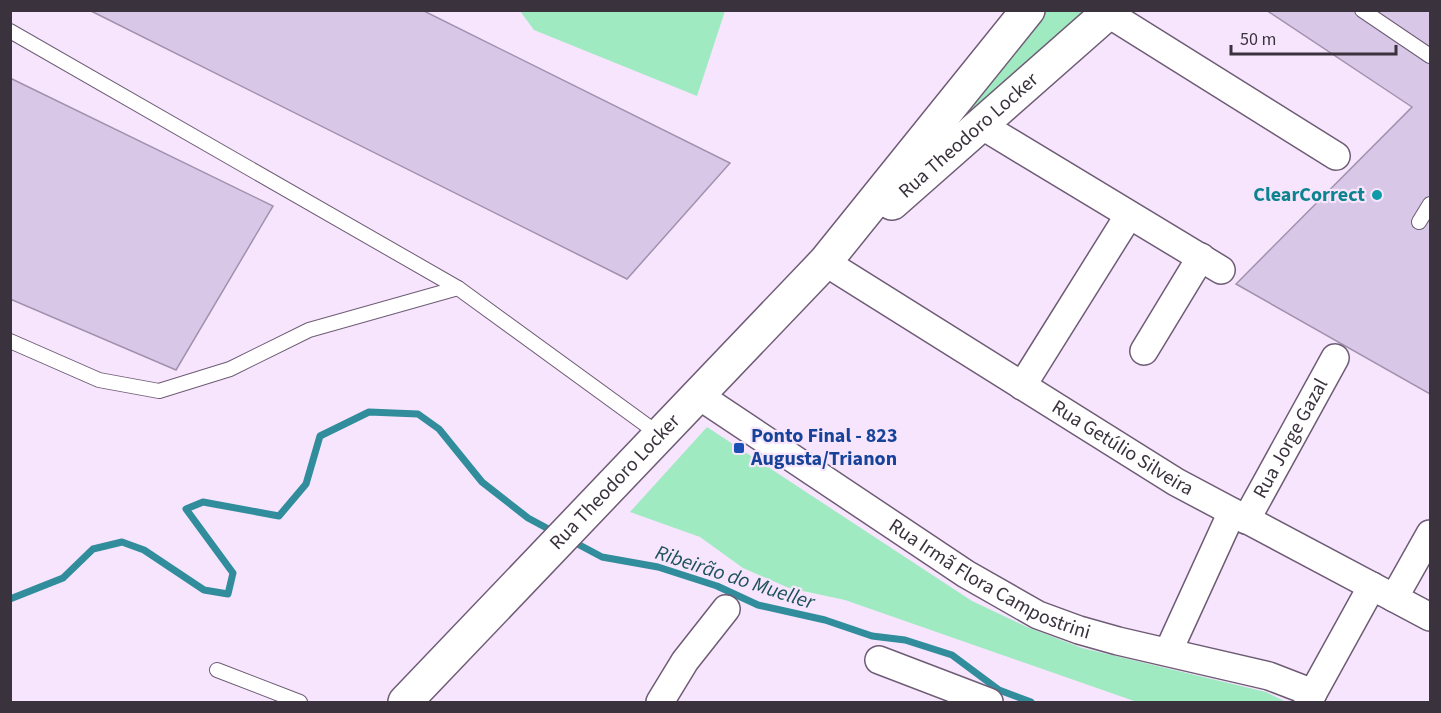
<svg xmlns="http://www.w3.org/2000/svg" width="1441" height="713" viewBox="0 0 1441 713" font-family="'Source Sans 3',sans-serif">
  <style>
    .green { fill: #9feac1 }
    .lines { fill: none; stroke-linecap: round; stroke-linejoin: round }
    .stream { stroke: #318c9c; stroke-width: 7 }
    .building { fill: #d8c7e6; stroke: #a191ae; stroke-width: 1.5 }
    .lane-casing { stroke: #6e5c75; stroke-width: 16 }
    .street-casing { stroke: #6e5c75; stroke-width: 30 }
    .secondary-casing { stroke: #6e5c75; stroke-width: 36 }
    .lane { stroke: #fff; stroke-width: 14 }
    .street { stroke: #fff; stroke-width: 27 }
    .secondary { stroke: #fff; stroke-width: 33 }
    .culture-dot { fill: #0f9aa8; stroke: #f6e5fd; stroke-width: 2 }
    .transit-dot { fill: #1a4fb4; stroke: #f6e5fd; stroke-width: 2 }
    .labels { text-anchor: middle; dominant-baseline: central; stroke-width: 4.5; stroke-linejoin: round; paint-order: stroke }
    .street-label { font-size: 20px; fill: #3a323d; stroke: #f6e5fd }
    .culture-label { font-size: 20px; font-weight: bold; fill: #0d838f; stroke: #f6e5fd; text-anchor: end }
    .transit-label { font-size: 20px; font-weight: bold; fill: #164399; stroke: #f6e5fd; text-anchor: start }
    .water-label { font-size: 21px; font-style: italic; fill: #1d525a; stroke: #f6e5fd }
  </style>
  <rect width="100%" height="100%" fill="#f6e5fd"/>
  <g class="green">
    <polygon points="520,11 725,11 697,96 534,30"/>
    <polygon points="1036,11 1097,11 891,195"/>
    <polygon points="707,427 972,601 1027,627 1082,648 1266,692 1286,702 1137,702 845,600 789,588 743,568 700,537 630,512"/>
  </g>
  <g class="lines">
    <g class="stream">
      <polyline points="572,541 602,557 658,567 717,586 758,605 825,620 872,636 905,640 952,655 999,690 1031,702"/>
      <polyline points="10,599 63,578 93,549 122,542 144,550 204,590 228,594 233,573 186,509 203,502 279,516 306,484 320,436 369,412 418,414 439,429 482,482 528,518 554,532"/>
    </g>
  </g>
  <g class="building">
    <polygon points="89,10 422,10 730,163 627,279"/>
    <polygon points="1266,10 1430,10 1430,394 1236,284 1412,107"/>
    <polygon points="10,78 273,206 176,370 10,299"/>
  </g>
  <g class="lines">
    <defs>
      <g id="lane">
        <polyline points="1362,10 1430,56"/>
        <polyline points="10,31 458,288 660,435"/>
        <polyline points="1419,222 1430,204"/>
        <polyline points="10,341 99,380 159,391 230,369 309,330 458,288"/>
        <polyline points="217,670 300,702"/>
      </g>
      <g id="street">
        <polyline points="1109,14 1336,156"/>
        <polyline points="981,125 1221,270"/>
        <path id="s1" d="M825,262L1176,482L1430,617"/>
        <polyline points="1144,351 1201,257"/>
        <polyline points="1022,386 1129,215"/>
        <path id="s2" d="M698,395L966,574L1038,615L1079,630L1118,641L1269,676L1313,693"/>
        <path id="s3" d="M1246,520L1335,358"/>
        <polyline points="1394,598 1430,534"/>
        <polyline points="1168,652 1232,512"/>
        <polyline points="879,660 989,702"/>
        <polyline points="660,702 685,661 726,609"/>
        <polyline points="1308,702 1372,586"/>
      </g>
      <g id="secondary">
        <path id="s4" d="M892,203L1111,10"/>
        <path id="s5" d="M405,702L825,262L1028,10"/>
      </g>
    </defs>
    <use href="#lane" class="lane-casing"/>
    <use href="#street" class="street-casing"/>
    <use href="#secondary" class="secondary-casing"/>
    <use href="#lane" class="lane"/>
    <use href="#street" class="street"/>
    <use href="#secondary" class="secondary"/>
  </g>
  <circle class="culture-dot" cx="1377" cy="195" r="6"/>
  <rect class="transit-dot" x="733" y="442" width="12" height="12" rx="3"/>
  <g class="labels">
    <g class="street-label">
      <text stroke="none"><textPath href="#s4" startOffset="102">Rua Theodoro Locker</textPath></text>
      <text stroke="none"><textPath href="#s3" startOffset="93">Rua Jorge Gazal</textPath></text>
      <text stroke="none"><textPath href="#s1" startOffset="351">Rua Getúlio Silveira</textPath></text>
      <text stroke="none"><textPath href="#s5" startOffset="304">Rua Theodoro Locker</textPath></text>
      <text stroke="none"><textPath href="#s2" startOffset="346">Rua Irmã Flora Campostrini</textPath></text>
    </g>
    <g class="culture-label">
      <text x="1365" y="195">ClearCorrect</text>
    </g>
    <g class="transit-label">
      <text x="751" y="436">Ponto Final - 823<tspan x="751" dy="23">Augusta/Trianon</tspan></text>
    </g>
    <g class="water-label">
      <text transform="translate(735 577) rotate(18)">Ribeirão do Mueller</text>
    </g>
  </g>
  <rect width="1441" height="713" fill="none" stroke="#3a323d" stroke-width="24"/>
  <path d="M1231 45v9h165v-9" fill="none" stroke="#3a323d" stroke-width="3"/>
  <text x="1240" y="45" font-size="18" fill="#3a323d" stroke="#f6e5fd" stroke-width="4.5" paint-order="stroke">50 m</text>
</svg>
